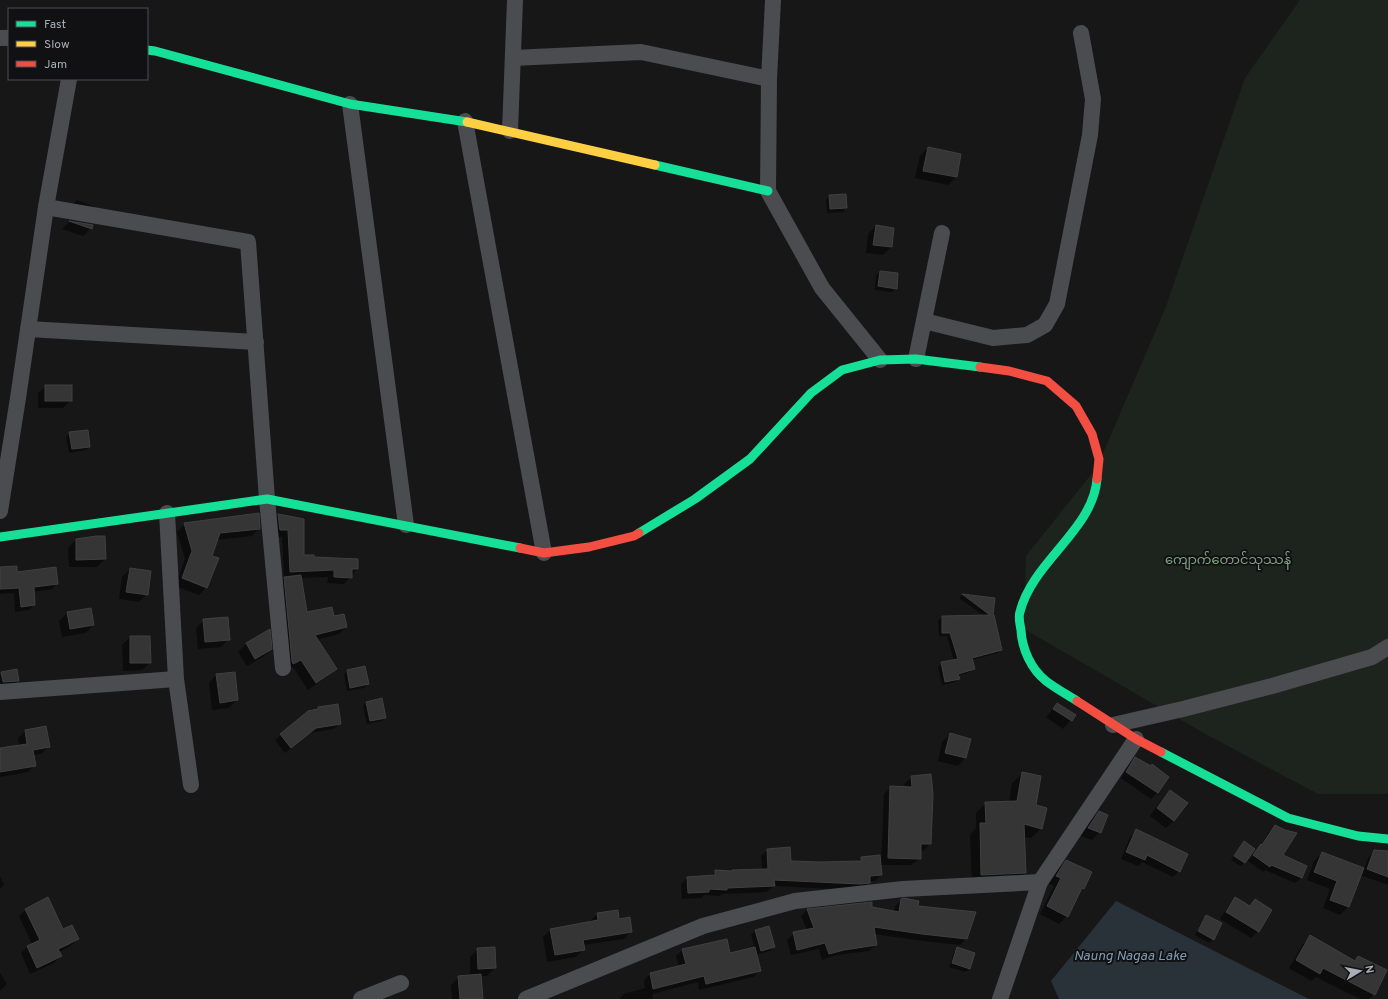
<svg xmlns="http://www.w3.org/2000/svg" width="1388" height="999" viewBox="0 0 1388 999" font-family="Overpass,'Noto Sans Myanmar',sans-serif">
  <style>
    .green { fill: #1d241e }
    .water { fill: #2a3239 }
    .shadow { fill: #0007; fill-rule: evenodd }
    .building { fill: #353536; stroke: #3f4043 }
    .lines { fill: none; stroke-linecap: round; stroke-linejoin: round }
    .street { stroke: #4b4c50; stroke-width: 16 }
    .fast { stroke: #16e098; stroke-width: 9 }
    .slow { stroke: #ffcf43; stroke-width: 9 }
    .jam { stroke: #f24e42; stroke-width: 9 }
    .labels { text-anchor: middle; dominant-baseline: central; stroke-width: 4; stroke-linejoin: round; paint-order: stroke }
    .park-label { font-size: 13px; fill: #7fa381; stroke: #111113 }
    .water-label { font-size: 14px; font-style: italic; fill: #7f9bb3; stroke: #111113 }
  </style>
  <rect width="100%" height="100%" fill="#171717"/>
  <polygon class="green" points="1300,0 1388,0 1388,794 1318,794 1209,736 1024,629 1026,556 1097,467 1165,309 1245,78"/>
  <polygon class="water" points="1116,901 1309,999 1059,999 1051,981"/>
  <g class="shadow">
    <polygon points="928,148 960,155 956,177 948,185 915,178 920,156"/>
    <polygon points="829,196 846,208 843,212 827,213 826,200"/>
    <polygon points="77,200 95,207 88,214 69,208"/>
    <polygon points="69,222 92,226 91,228 83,236 62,229"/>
    <polygon points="876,226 893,228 891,247 883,255 866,253 868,234"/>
    <polygon points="880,272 896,288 892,292 875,290 876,275"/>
    <polygon points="46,386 71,400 63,408 38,408 38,393"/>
    <polygon points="70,433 89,447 86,450 69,453 66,437"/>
    <polygon points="278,515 303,519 303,556 357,569 344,584 327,583 328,577 301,578 307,614 334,617 346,627 339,634 317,640 336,669 328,676 308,690 293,667 285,670 277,585 284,578 282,537 273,537 272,521"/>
    <polygon points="185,524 259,528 252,536 217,540 211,556 218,559 206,588 199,595 175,586 185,559 177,532"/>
    <polygon points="76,540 105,559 97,567 69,567 68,548"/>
    <polygon points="0,568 16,574 57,584 52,589 33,592 34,605 29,610 15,612 14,593 0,594"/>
    <polygon points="130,569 147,594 139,602 119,599 122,577"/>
    <polygon points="962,595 994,599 992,616 1001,649 998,653 971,660 974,668 970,672 958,676 958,678 955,682 942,685 938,667 942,663 954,661 947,636 939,636 938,621 942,617 984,616 959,598"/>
    <polygon points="67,613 93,625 86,633 62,637 59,621"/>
    <polygon points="204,620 229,639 221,647 198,649 196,628"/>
    <polygon points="269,630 271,649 263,657 247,666 238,652 246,644"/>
    <polygon points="130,637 150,663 142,670 123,671 122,645"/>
    <polygon points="347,671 368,684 364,688 347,691 344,674"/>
    <polygon points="2,673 18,681 15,684 0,685 0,675"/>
    <polygon points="216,675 237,700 229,708 212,710 209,683"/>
    <polygon points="366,702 385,718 382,721 367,724 363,706"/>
    <polygon points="1057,704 1074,716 1063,729 1046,717"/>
    <polygon points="319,708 340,723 334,729 309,733 285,753 275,740 308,712 317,710"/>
    <polygon points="25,731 48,747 41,754 33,755 35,765 28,772 0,777 0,749 19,746 18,738"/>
    <polygon points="950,734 965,758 958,766 938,761 942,742"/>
    <polygon points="1135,759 1168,777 1157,793 1151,799 1121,778 1129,765"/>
    <polygon points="1023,773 1042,828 1031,838 1024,837 1025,873 1015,883 972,885 970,834 976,828 976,813 986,803 1009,802 1012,783"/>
    <polygon points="912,777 932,794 930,844 923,851 920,851 920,858 912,865 881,865 884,794 891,787 905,788 904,784"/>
    <polygon points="1170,791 1174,820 1166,828 1150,816 1162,799"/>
    <polygon points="1099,812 1100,832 1092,840 1081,836 1091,820"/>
    <polygon points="1275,826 1282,856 1306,866 1301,878 1295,883 1265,870 1263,872 1248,861 1261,846 1269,832"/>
    <polygon points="1137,830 1179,871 1173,877 1142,862 1138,866 1121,859 1130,837"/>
    <polygon points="1244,843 1244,862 1241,866 1231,860"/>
    <polygon points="767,850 790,862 820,863 856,862 861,858 881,875 875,881 869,881 863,889 853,890 774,886 767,892 722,894 720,896 704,895 702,898 682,899 681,884 687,878 711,876 716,871 731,872 762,870 761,856"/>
    <polygon points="1374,851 1388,852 1388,885 1360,875 1348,907 1340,915 1323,908 1330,889 1307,880 1314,861 1322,853 1364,869 1368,858"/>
    <polygon points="1066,861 1083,889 1079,893 1067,916 1059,924 1040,914 1054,886 1049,884 1058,869"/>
    <polygon points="0,876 4,885 0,889"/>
    <polygon points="1235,898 1249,907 1255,901 1271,910 1258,931 1251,938 1220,919 1229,905"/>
    <polygon points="902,900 966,939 960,945 915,940 874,934 876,945 869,951 837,955 822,960 819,949 791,955 787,940 794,933 807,930 801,916 807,910 871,903 871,908 894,912 895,906"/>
    <path d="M26,909L78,939L71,946L59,952L61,956L54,963L30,974L21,953L28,946L32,944L19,916ZM71,942V944L54,952L53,950Z"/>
    <polygon points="597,914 618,920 631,931 624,939 583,945 583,950 576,957 547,962 543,937 550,930 590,923 590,921"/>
    <polygon points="1206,916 1213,939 1209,943 1195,935 1203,920"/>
    <polygon points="768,927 773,947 770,951 756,955 760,971 753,977 699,990 698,982 652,994 653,999 619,999 624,994 645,988 644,980 650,974 679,967 676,956 682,950 729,954 755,948 751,935 755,931"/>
    <polygon points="1311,936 1354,961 1358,957 1374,994 1369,999 1360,999 1316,977 1311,981 1289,968 1303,944"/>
    <polygon points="478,949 495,968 487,976 480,976 482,999 452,999 451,985 459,977 470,976 470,957"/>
    <polygon points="958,949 969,969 965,972 949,967 954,952"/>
    <polygon points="0,973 7,984 0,991"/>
  </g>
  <g class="building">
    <polygon points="928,147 961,154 957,177 923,171"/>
    <polygon points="846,194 847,208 830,209 829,195"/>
    <polygon points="69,221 93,225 92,229"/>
    <polygon points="876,225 894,228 892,247 873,245"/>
    <polygon points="880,271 898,273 897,289 878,286"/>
    <rect x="45" y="385" width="27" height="16"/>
    <polygon points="88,430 90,447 72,449 69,432"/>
    <polygon points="259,513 260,529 220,533 212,556 219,558 207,588 182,578 192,551 184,523"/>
    <polygon points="278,514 304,519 304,555 314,555 314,557 358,559 358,569 352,569 352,578 334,577 334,570 290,572 288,530 280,530"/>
    <polygon points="96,536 105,536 106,559 76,560 76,539"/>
    <polygon points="17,566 17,572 56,567 58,584 34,587 35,605 21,607 19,588 0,589 0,567"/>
    <polygon points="130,568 151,571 148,595 126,592"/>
    <polygon points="301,575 307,612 332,607 334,616 344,614 347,627 315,635 337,669 316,683 301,660 293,664 292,661 284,577"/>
    <polygon points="962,594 995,598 993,615 994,615 1002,650 972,658 975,669 958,674 960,679 945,682 941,662 958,659 950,633 942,633 942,616 990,615"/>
    <polygon points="91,608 94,625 70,629 67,612"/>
    <polygon points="228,617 230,640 205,642 203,619"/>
    <polygon points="270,629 272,649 255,659 246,643"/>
    <polygon points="130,636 150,636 151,663 130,663"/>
    <polygon points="365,666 369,684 350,688 347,670"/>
    <polygon points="17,669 19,681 3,682 1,672"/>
    <polygon points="235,672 238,700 220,703 216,674"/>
    <polygon points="382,698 386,718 370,721 366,702"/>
    <polygon points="1057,703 1076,715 1072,721 1053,709"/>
    <polygon points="338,704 341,724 316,728 291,748 280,734 308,711 318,709 318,707"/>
    <polygon points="46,726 50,747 33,750 36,766 0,772 0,748 27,744 25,730"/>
    <polygon points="950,733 971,739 966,758 945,753"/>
    <polygon points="1135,757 1151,766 1152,764 1169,777 1158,793 1126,772"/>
    <polygon points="1022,772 1041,776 1036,805 1047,808 1042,829 1024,824 1026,873 981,875 980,823 986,823 985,802 1017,801"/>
    <polygon points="931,774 933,794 931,844 921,844 921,859 888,858 890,786 912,787 911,776"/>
    <polygon points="1170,790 1188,803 1174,821 1157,808"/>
    <polygon points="1099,811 1108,815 1101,833 1088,828"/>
    <polygon points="1275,825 1285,830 1297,833 1283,855 1307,866 1302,878 1271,865 1270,867 1253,855 1261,844 1262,845"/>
    <polygon points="1136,829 1188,854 1180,872 1147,855 1145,860 1126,852"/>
    <polygon points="1244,841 1255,849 1245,863 1234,856"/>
    <polygon points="790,847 791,861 820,862 861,861 861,857 880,855 882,875 870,876 870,883 860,884 774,880 775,886 727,888 727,890 709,889 709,892 688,893 687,877 715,875 715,870 732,871 732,870 768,869 767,849"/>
    <polygon points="1374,850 1388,851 1388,877 1367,869"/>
    <polygon points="1322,852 1364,868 1349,907 1330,900 1337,881 1314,872"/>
    <polygon points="1066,860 1092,872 1084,889 1082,888 1068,917 1047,906 1061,878 1056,876"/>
    <polygon points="48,897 63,929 72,925 79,939 58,949 62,956 37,968 27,946 40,940 25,909"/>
    <polygon points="1235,897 1250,906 1255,899 1272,910 1259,932 1226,912"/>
    <polygon points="904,898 919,901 918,906 976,912 967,939 922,934 874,927 877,945 844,950 829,954 825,943 797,950 793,932 814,928 807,909 872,902 872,907 899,912 901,899"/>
    <polygon points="618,910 619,919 630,917 632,932 583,940 585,950 555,955 550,929 598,920 597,913"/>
    <polygon points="1206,915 1222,923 1214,940 1198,931"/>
    <polygon points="769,926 775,947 761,951 755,930"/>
    <polygon points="1310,935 1355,961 1358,956 1387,970 1375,995 1323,968 1320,974 1296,960"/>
    <polygon points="727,939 730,953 755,947 761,971 706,984 704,976 653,989 650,973 686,964 682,949"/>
    <polygon points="495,947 496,968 478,969 477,948"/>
    <polygon points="957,947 975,953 970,969 952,963"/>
    <polygon points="481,974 483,999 460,999 458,976"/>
  </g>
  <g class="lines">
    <g class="street">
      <polyline points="773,0 769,79 768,191 822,288 880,360"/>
      <polyline points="0,38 9,38"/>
      <polyline points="513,58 641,52 769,79"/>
      <polyline points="350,104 406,525"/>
      <polyline points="465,121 544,553"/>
      <polyline points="510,131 515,0"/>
      <polyline points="46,207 248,242 267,499 283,668"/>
      <polyline points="924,321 993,338 1027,335 1045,325 1057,304 1090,135 1093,99 1081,33"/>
      <polyline points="28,329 256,342"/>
      <polyline points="916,359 942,233"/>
      <polyline points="0,511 18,398 46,207 69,79"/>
      <polyline points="167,513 176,679 191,785"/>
      <polyline points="0,692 176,679"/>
      <polyline points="1113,725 1183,709 1272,686 1372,657 1388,647"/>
      <polyline points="361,999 401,983"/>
      <polyline points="526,999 703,926 795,901 903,889 1040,882"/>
      <polyline points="1000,999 1040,882 1136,739"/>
    </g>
    <g class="fast">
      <polyline points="147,50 155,51 350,104 467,122"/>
      <polyline points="655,165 768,191"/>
      <polyline points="639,533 695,499 750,459 811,393 842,370 880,360 916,359 980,367"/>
      <polyline points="0,537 267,499 520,548"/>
      <path d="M1077,701C1066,694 1055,688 1046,681C1031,669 1022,649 1021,630C1020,624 1018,617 1020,612C1032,562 1093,530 1097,479"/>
      <polyline points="1161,752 1288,818 1358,836 1388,839"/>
    </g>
    <polyline class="slow" points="467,122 655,165"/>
    <g class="jam">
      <polyline points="980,367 1009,371 1047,381 1076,406 1092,434 1099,459 1097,479"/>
      <polyline points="520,548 544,553 589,547 634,536 639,533"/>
      <polyline points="1077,701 1136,739 1161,752"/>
    </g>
  </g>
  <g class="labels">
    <g class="park-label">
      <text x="1228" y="561">ကျောက်တောင်သုဿန်</text>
    </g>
    <g class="water-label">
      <text x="1130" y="956">Naung Nagaa Lake</text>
    </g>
  </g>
  <rect x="8" y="8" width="140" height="72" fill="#111113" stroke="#4d4f55"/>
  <rect x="16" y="21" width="20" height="6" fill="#16e098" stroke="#4d4f55"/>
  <text x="44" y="28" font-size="12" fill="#a8adb8">Fast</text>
  <rect x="16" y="41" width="20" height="6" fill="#ffcf43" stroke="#4d4f55"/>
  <text x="44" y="48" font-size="12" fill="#a8adb8">Slow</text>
  <rect x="16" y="61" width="20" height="6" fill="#f24e42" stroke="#4d4f55"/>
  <text x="44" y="68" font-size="12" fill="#a8adb8">Jam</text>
  <g transform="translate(1360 971) rotate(80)" stroke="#111113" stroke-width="3" paint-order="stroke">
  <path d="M0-3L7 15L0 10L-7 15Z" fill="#a8adb8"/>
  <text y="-6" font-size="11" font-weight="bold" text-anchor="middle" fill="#a8adb8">N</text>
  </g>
</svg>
